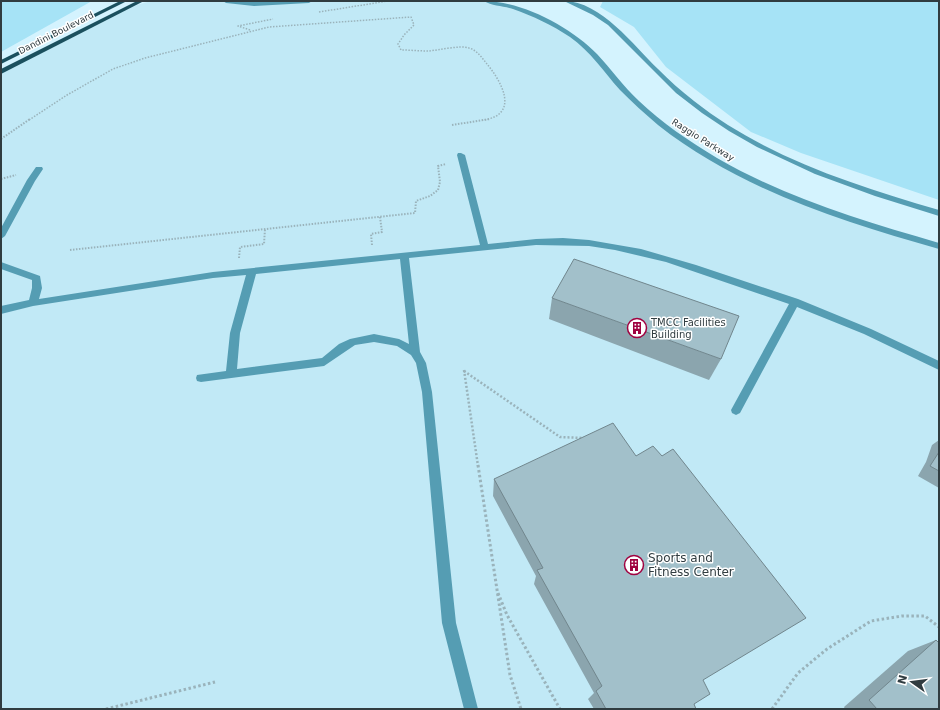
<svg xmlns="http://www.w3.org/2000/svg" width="940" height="710" viewBox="0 0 940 710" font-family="'DejaVu Sans',sans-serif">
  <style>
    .built { fill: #c1e9f6 }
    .green { fill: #a6e3f6 }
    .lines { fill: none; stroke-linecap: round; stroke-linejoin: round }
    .path-far3 { stroke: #9ab3bb; stroke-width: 1.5; stroke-dasharray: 1.5 1.5; stroke-linecap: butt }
    .path-far2 { stroke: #9ab3bb; stroke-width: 2; stroke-dasharray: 1.5 1.5; stroke-linecap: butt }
    .path-far1 { stroke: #9ab3bb; stroke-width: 2.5; stroke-dasharray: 2 2; stroke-linecap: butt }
    .path { stroke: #9ab3bb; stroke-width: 3; stroke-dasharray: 2.5 2.5; stroke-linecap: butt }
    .minor { fill: #559db3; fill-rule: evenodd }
    .major { fill: #1b505e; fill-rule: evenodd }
    .wall { fill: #8ba5ae }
    .building { fill: #a2c0ca; stroke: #71868d }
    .labels { text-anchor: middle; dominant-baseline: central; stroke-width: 3; stroke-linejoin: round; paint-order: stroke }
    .far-street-label { font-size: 9px; fill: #303c40; stroke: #fff }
    .poi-label { font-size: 10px; fill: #303c40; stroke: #fff; text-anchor: start }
    .near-poi-label { font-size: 12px; fill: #303c40; stroke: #fff; text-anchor: start }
  </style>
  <rect width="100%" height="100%" fill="#d4f3fe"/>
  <polygon class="built" points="151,1 222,1 237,4 286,4 313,1 483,1 520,10 548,22 572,36 591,53 645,113 740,174 797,201 939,248 939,709 1,709 1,73 114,15 137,5"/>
  <g class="green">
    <polygon points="1,1 92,1 1,52"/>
    <polygon points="603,1 939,1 939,200 801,153 751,132 666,67 634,27 600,7"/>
  </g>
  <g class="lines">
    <g class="path-far3">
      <polyline points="319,12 388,1"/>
      <polyline points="250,30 238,26 273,19"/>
      <path d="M29,120L67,95L113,69L145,58L269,27L411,17L414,25L404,35L398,44L401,50C410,50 420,51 429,51C439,50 460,45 469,48C477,50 482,58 487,64C502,82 520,115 483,120"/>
    </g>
    <g class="path-far2">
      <polyline points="452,125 490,119"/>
      <polyline points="1,139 30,119"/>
      <polyline points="1,179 16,175"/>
      <polyline points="372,245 371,234 382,232 380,217"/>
      <polyline points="70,250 415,213 416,201 430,196 438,190 440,182 438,166 446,164"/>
      <polyline points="239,258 240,247 264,244 265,229"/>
    </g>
    <g class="path-far1">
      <polyline points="464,370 478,466"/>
      <polyline points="464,371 560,437 584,438"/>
    </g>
    <g class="path">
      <polyline points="478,465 510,675 521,709"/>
      <polyline points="498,593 507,615 560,709"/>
      <polyline points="106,709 215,682"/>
      <polyline points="772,709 798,673 827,649 871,621 902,616 925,616 939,627"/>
    </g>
    <g class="minor">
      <polygon points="223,1 254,2 312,1 309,3 254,6 226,3"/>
      <path d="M484,1C522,1 571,27 597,54C611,69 623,86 639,101C662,123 689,141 717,158C786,198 863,221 939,243V249C841,221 739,189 658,125C645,114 632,102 620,90C603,71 591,52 570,37C552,25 533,16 513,9C504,6 492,6 484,1Z"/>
      <path d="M564,1C601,1 634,46 658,69C669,80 681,91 694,101C765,157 854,185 939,210V216L875,196L815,174L757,147L729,131L702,113L676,93L608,25L593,15Z"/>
      <path d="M458,153H461L465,155L488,244L536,239L563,238L589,240L641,249L696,265L798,299L871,329L939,361V370L864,334L797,307L740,413L736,415L732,413L731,410L789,304L666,262L615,250L589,246L536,245L409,258L420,352L426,363L432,392L456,623L478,709H464L442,623L422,392L416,363L411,355L397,346L374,342L355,345L324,366L201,382L197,381L196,378L197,375L226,371L230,333L246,275L213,278L33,306L1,314V306L29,300L32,288V280L1,269V262L40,276L42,288L39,299L213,272L480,245L457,155ZM400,259L409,344L399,339L374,334L350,339L339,344L322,358L237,369L240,333L256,274Z"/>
      <polygon points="36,167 42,167 43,169 35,181 5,236 1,239 1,228 27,180"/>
    </g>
    <g class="major">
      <polygon points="120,1 127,1 1,64 1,60"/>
      <polygon points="137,1 144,1 1,74 1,69"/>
    </g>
  </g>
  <g class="wall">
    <polygon points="552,298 721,359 709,380 549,319"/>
    <polygon points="939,440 939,488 918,476 926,462 932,445"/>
    <polygon points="494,479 703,680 694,704 696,709 594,709 588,699 594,693 534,584 536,576 493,496"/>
    <polygon points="936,640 939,709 845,709 844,707 908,651"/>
  </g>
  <g class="building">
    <polygon points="574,259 739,316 721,359 552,298"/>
    <polygon points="613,423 636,456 653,446 662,456 673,449 806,618 703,680 710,694 694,704 696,709 606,709 596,691 602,686 537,570 543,568 494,479"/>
    <polygon points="939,452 939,471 930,466"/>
    <polygon points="936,640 939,643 939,709 877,709 869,700"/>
  </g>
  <defs>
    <symbol id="building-ring" viewBox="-11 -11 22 22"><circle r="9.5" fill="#fff" stroke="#a00240" stroke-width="1.5"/><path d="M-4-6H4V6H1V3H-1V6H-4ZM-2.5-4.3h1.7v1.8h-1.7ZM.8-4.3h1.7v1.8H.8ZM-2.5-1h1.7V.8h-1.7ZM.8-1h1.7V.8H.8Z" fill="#a00240"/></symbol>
  </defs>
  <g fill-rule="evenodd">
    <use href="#building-ring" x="626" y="317" width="22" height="22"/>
    <use href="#building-ring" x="623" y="554" width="22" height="22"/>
  </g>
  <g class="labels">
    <g class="far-street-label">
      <text transform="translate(56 33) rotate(-27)">Dandini Boulevard</text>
      <text transform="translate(703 140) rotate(32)">Raggio Parkway</text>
    </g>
    <g class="poi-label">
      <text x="651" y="322">TMCC Facilities<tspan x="651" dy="12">Building</tspan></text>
    </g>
    <g class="near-poi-label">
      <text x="648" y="558">Sports and<tspan x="648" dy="14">Fitness Center</tspan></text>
    </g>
  </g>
  <rect width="940" height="710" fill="none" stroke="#303c40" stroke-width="4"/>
  <g transform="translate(912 682) rotate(284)" stroke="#ffffff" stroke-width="3" paint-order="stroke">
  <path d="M0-3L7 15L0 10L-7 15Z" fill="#303c40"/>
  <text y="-6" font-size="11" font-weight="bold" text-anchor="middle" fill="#303c40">N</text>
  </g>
</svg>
